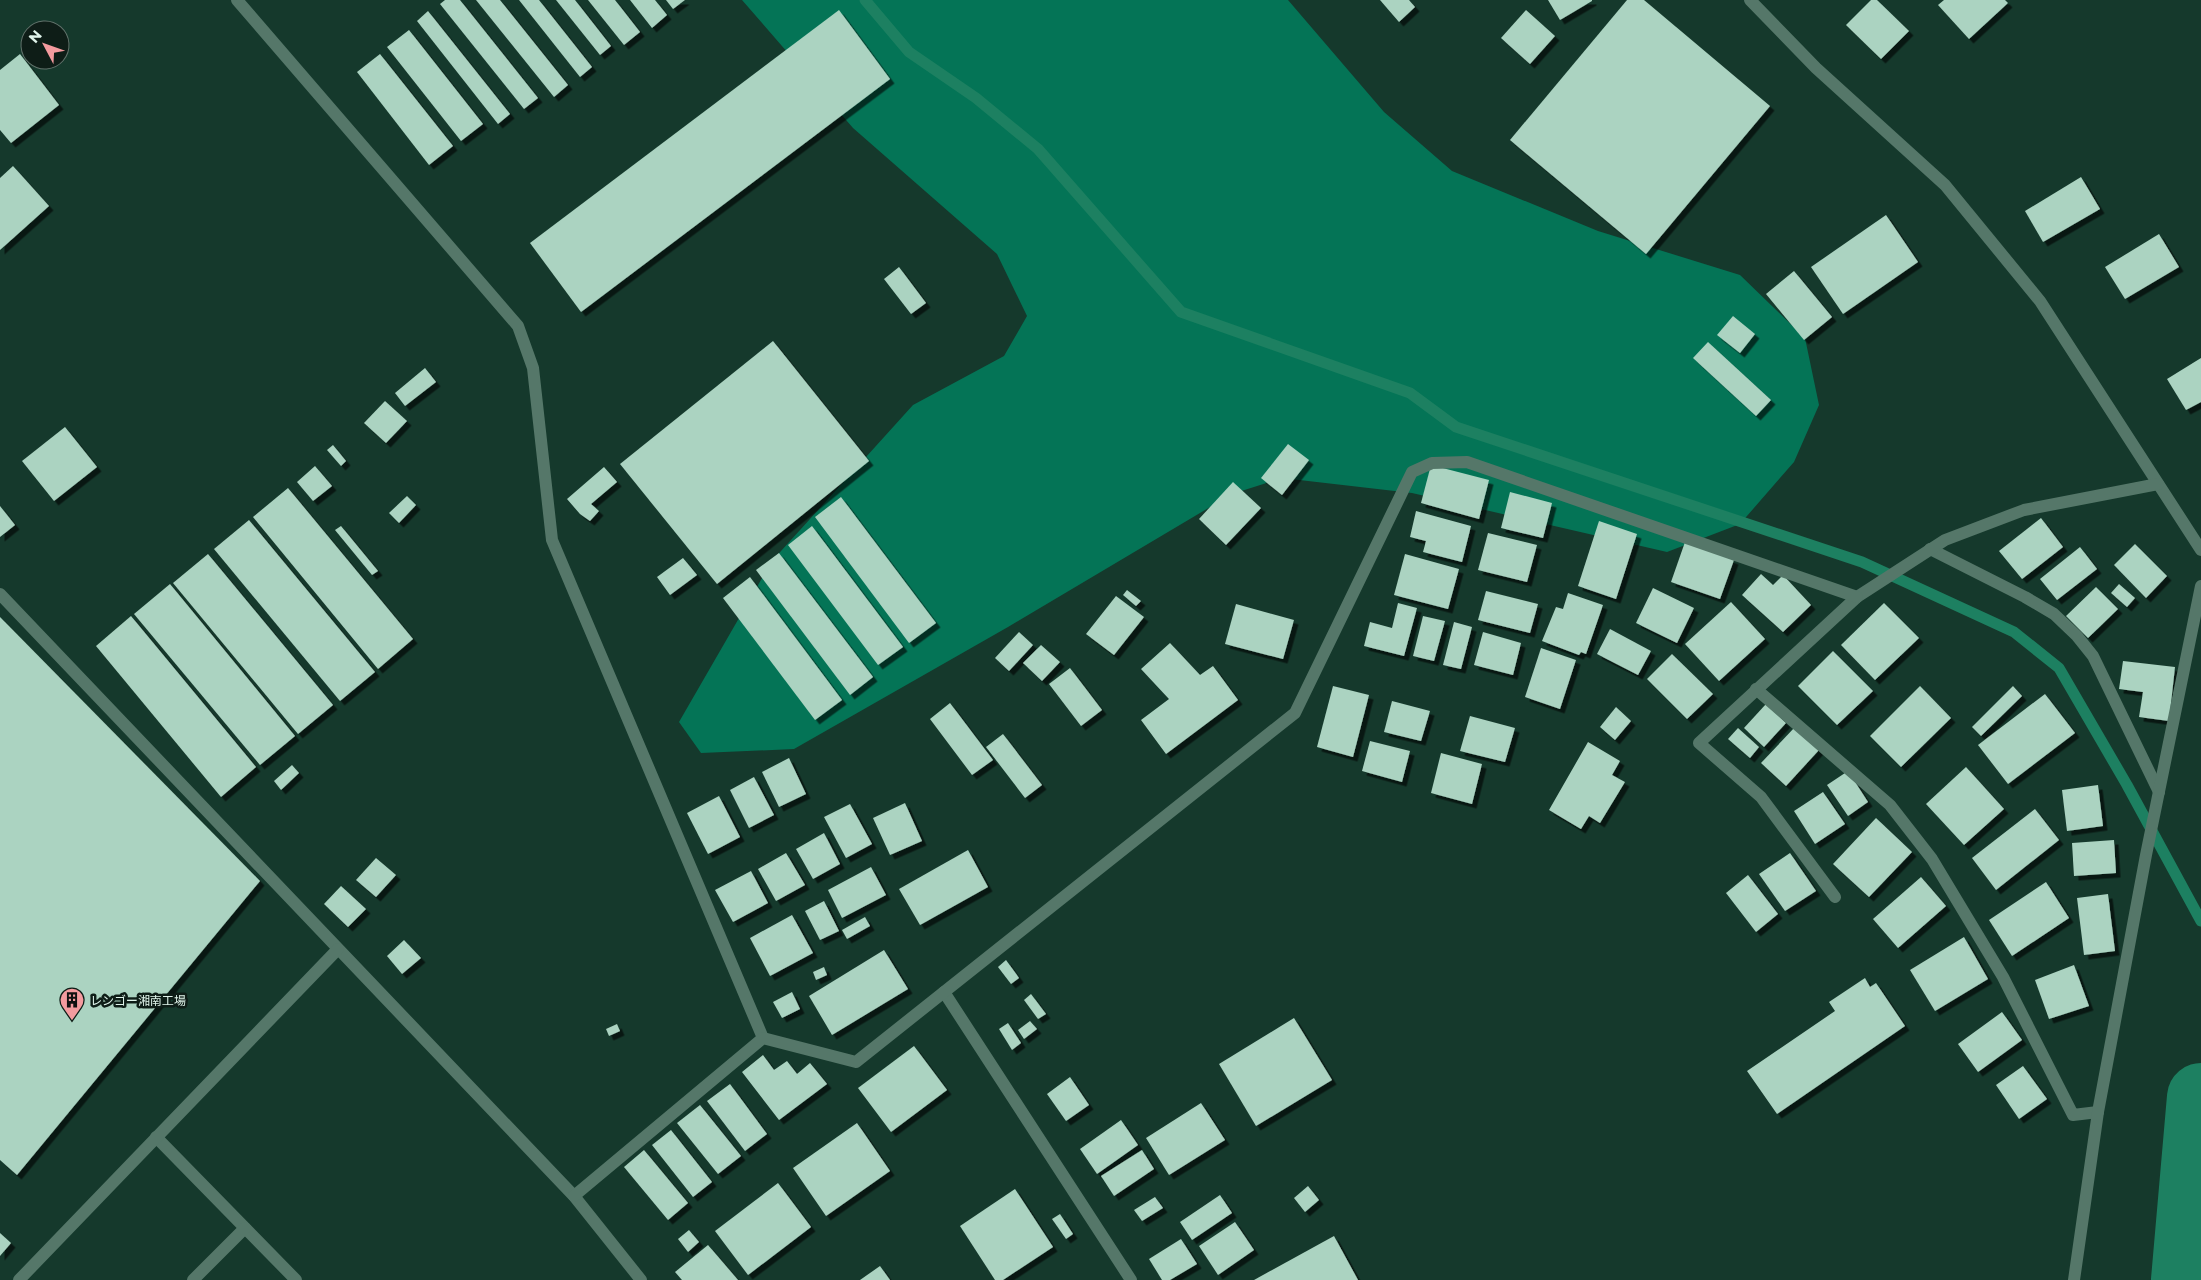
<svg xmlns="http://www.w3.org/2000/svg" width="2201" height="1280" viewBox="0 0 2201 1280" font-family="Montserrat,'Noto Sans JP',sans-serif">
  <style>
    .forest { fill: #047456 }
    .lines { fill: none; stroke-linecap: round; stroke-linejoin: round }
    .stream { stroke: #1d8061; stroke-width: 11 }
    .river { stroke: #1d8061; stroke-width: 68 }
    .building { fill: #abd3c1; filter: url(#shadow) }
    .minor { stroke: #557769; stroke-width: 12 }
    .labels { text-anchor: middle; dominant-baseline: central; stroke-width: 5; stroke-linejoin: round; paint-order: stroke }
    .poi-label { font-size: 12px; fill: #e0f4eb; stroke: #0e1d17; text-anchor: start }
  </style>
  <defs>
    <filter id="shadow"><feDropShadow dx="4.5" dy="4.5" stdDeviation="0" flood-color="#0009"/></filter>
  </defs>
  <rect width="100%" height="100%" fill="#15392c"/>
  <polygon class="forest" points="742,0 1288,0 1384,112 1452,171 1598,231 1740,275 1805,338 1819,405 1794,462 1740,524 1667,552 1412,493 1282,478 1232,494 1008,627 794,749 701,753 679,722 772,561 913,405 1004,356 1027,316 997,254 853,128"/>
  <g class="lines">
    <polyline class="stream" points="865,0 909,52 976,98 1038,149 1181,312 1410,393 1456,427 1862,562 2014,632 2059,668 2127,785 2201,921"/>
    <polyline class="river" points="2185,1280 2201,1097"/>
  </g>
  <g class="building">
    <polygon points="445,0 460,0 538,98 524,109 440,4"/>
    <polygon points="476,0 500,0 568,85 554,97"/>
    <polygon points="519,0 539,0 592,67 580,77"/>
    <polygon points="556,0 575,0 611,46 600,55"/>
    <polygon points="588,0 615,0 640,32 624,45"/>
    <polygon points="630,0 655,0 667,15 652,28"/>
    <polygon points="666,0 685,0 673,9"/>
    <polygon points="1380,0 1409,0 1415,7 1399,22"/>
    <polygon points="1548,0 1592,0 1592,1 1560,20"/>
    <polygon points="1627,0 1644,0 1770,106 1646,254 1510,140"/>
    <polygon points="1871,0 1877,0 1909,31 1881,59 1846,25"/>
    <polygon points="1944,0 2005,0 2008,3 1969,39 1938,5"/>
    <polygon points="839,10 890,79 581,312 530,243"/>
    <polygon points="1526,10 1555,36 1530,64 1501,38"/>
    <polygon points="428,11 510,114 498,124 417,21"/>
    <polygon points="409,30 483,124 461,141 387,47"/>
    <polygon points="20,54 59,105 11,143 0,130 0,70"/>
    <polygon points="380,54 453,146 429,165 357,72"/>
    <polygon points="13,166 49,206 0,250 0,178"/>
    <polygon points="2081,177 2100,209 2043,242 2025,211"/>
    <polygon points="1886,215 1918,262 1843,314 1811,267"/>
    <polygon points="2159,234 2179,267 2125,299 2105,267"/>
    <polygon points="899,267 926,303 911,314 884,279"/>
    <polygon points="1794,271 1832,317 1804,340 1766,294"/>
    <polygon points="1733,316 1755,334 1740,353 1717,335"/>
    <polygon points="773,341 869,461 717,584 620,464"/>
    <polygon points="1708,342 1771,400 1756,416 1693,358"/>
    <polygon points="2201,358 2201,402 2186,410 2167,379"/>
    <polygon points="425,368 436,382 405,406 395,393"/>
    <polygon points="385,401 407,421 386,443 364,423"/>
    <polygon points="65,427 97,467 54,501 22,461"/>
    <polygon points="1288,444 1309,460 1282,495 1261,478"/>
    <polygon points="333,445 346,461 341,466 327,450"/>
    <polygon points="1431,465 1489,480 1479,519 1421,503"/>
    <polygon points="315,466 332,486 313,501 297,482"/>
    <polygon points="604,467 617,482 591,504 599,511 590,521 580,514 567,499"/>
    <polygon points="1233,482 1261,508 1226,545 1199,519"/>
    <polygon points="288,488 413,639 378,669 253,517"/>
    <polygon points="1510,492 1552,503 1543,538 1501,528"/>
    <polygon points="407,496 416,505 399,523 389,513"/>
    <polygon points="841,497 936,623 909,643 815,517"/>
    <polygon points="0,506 15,525 0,537"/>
    <polygon points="1416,511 1471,526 1462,562 1423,552 1426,541 1410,537"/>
    <polygon points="2041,518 2063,547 2022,579 1999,551"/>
    <polygon points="249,520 375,672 340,701 214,549"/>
    <polygon points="1599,521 1637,534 1616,599 1578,586"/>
    <polygon points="341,526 378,571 372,575 335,530"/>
    <polygon points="812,526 903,647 878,665 788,545"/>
    <polygon points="1488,533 1537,545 1527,582 1478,570"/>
    <polygon points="1685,542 1734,560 1720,599 1671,582"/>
    <polygon points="2135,544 2167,576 2146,598 2114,565"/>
    <polygon points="2080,547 2097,569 2057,600 2040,579"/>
    <polygon points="779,553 873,677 850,695 756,570"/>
    <polygon points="208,554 333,705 298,734 173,583"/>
    <polygon points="1405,554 1459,569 1448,609 1394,595"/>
    <polygon points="683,558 697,575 670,595 657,577"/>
    <polygon points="1761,574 1773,585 1783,575 1811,605 1783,632 1742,595"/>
    <polygon points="750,577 842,700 815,720 723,598"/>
    <polygon points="170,584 295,736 260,765 134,614"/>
    <polygon points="2119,584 2135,598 2127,607 2111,593"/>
    <polygon points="2096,587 2118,609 2088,638 2066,616"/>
    <polygon points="1653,588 1694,608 1677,643 1636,623"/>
    <polygon points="1127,590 1141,601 1136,606 1123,595"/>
    <polygon points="1486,591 1538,604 1530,633 1478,620"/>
    <polygon points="1568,593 1603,605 1586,654 1581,652 1579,655 1542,641 1556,607 1563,609"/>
    <polygon points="1116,596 1144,617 1114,655 1086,634"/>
    <polygon points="1731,602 1765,639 1719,681 1685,644"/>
    <polygon points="1398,603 1417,608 1404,656 1364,646 1370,622 1392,628"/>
    <polygon points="1884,603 1919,638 1875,680 1841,645"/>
    <polygon points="1236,604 1294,620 1283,659 1225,644"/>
    <polygon points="131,616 256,767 221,797 96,646"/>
    <polygon points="1423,616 1445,621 1434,661 1413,656"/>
    <polygon points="0,617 260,881 17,1175 0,1160"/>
    <polygon points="1454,622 1472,627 1461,669 1443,665"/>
    <polygon points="1610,629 1651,651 1638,675 1597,654"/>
    <polygon points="1019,632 1033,645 1009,671 995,658"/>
    <polygon points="1483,632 1521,643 1513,675 1474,665"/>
    <polygon points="1170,643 1200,675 1213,666 1238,700 1166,754 1141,720 1169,699 1141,669"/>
    <polygon points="1041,645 1060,662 1042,681 1023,663"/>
    <polygon points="1541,648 1576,660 1560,709 1525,697"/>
    <polygon points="1833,651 1873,691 1837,725 1798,686"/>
    <polygon points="1672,654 1713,694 1687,719 1647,679"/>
    <polygon points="2123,661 2175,667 2169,721 2139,717 2143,692 2119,689"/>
    <polygon points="1070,668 1102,710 1081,726 1049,684"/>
    <polygon points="1333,686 1369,695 1353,757 1317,747"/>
    <polygon points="1920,686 1951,718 1901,767 1870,736"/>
    <polygon points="2013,686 2022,696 1981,736 1972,727"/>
    <polygon points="2045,694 2075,733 2008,784 1978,745"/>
    <polygon points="1392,701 1430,711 1421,741 1384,732"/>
    <polygon points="950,703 993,760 972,775 930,719"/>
    <polygon points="1766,704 1786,723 1764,747 1744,728"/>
    <polygon points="1616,707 1631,721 1615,740 1600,727"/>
    <polygon points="1470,716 1515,728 1505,762 1460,751"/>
    <polygon points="1795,727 1819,750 1786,786 1761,763"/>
    <polygon points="1738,728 1759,747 1750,758 1728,739"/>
    <polygon points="1003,734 1042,785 1025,798 986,747"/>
    <polygon points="1370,741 1410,751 1402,782 1362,771"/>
    <polygon points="1588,742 1620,761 1612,775 1625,782 1600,823 1589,816 1581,829 1549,810"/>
    <polygon points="1441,753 1482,764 1472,804 1431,793"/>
    <polygon points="789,758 806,794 779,807 762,772"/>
    <polygon points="292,765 299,773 281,790 274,781"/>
    <polygon points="1966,767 2004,809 1964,845 1926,804"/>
    <polygon points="1848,771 1868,802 1848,816 1827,785"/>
    <polygon points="754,777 774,815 749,828 730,790"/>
    <polygon points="2098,785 2103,826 2067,831 2062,790"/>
    <polygon points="1823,792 1845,824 1815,844 1794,811"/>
    <polygon points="719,796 740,837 708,854 687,813"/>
    <polygon points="905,803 922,841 890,855 873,818"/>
    <polygon points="850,804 872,844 846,858 824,817"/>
    <polygon points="2035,809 2059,840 1996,890 1972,858"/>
    <polygon points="1876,818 1912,852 1869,897 1833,864"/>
    <polygon points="824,833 840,864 813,879 796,849"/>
    <polygon points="2114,840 2116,873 2074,876 2072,843"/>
    <polygon points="968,850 988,887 920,925 899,889"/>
    <polygon points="786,853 805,885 776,901 758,869"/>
    <polygon points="1790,853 1816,891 1785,911 1759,874"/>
    <polygon points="376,858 396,875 376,897 356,880"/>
    <polygon points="871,867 886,895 842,918 828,890"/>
    <polygon points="751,871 768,903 733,922 715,890"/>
    <polygon points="1748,875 1778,914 1756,932 1726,893"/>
    <polygon points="1921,877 1946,906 1898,948 1873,919"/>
    <polygon points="2046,882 2069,918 2012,956 1989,920"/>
    <polygon points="341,886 366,909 348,927 324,904"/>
    <polygon points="2108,894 2115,951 2084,955 2077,898"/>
    <polygon points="824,901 839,931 820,940 805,911"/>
    <polygon points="792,915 813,953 770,976 750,938"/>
    <polygon points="865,917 870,926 847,939 842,930"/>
    <polygon points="1964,937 1988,979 1935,1011 1910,970"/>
    <polygon points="404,940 421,958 402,974 387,956"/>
    <polygon points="884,950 908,989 832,1035 809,996"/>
    <polygon points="1006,960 1019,978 1011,984 998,967"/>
    <polygon points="2074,965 2089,1006 2049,1019 2035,980"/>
    <polygon points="824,967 827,975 816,980 813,972"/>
    <polygon points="1865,978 1870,987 1876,983 1905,1026 1777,1114 1747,1071 1835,1011 1829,1002"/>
    <polygon points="792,992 800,1009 782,1018 773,1002"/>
    <polygon points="1031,994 1046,1014 1038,1019 1024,1000"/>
    <polygon points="2002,1012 2022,1040 1978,1072 1958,1044"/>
    <polygon points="1294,1018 1332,1080 1256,1126 1219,1064"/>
    <polygon points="1030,1021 1037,1029 1024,1039 1018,1030"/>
    <polygon points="1008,1023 1021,1043 1012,1050 999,1029"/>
    <polygon points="617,1024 620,1031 609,1036 606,1029"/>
    <polygon points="914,1046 947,1090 891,1132 858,1088"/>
    <polygon points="763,1055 774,1070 787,1061 797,1074 810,1063 827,1084 779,1120 742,1072"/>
    <polygon points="2023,1066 2047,1099 2019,1119 1996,1085"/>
    <polygon points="1070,1077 1089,1105 1066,1121 1047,1094"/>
    <polygon points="730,1084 767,1134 745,1151 707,1101"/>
    <polygon points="1201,1103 1225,1140 1169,1175 1146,1138"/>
    <polygon points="700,1105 741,1156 718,1174 677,1123"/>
    <polygon points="1121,1120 1138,1145 1097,1174 1080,1149"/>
    <polygon points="857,1123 890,1171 826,1216 793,1168"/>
    <polygon points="671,1130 712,1182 693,1197 652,1145"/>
    <polygon points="644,1150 688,1203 668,1220 624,1167"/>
    <polygon points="1142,1150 1154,1169 1114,1196 1101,1176"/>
    <polygon points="778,1183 811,1227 748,1275 715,1231"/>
    <polygon points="1308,1186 1319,1200 1305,1212 1294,1198"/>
    <polygon points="1015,1189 1053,1247 1003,1280 995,1280 960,1226"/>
    <polygon points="1220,1195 1232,1213 1192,1240 1180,1222"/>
    <polygon points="1155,1197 1163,1208 1142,1221 1134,1210"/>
    <polygon points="1060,1214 1073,1234 1066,1239 1052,1219"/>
    <polygon points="1235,1222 1254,1250 1218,1275 1199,1246"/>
    <polygon points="689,1230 699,1242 688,1252 678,1239"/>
    <polygon points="0,1233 11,1243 0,1256"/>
    <polygon points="1334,1236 1358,1280 1254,1280"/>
    <polygon points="1181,1239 1197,1264 1170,1280 1162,1280 1149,1259"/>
    <polygon points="708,1245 738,1280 682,1280 675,1272"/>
    <polygon points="880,1266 890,1280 860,1280"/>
  </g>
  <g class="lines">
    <g class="minor">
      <polyline points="237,0 518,326 533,368 552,540 763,1038"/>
      <polyline points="1750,0 1816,68 1945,185 2040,301 2201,550"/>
      <polyline points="1930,549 2025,597 2054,614 2077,636 2093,656 2159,792"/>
      <polyline points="0,594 574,1196 641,1280"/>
      <polyline points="1756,689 1890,805 1932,859 2003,977 2073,1115 2098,1112"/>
      <polyline points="1835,897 1761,797 1699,743 1857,597 1945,540 2024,510 2158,484"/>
      <polyline points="944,992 1131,1280"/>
      <polyline points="156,1137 296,1280"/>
      <polyline points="574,1196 763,1038 856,1062 1295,713 1412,472 1432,463 1467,462 1857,597"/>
      <polyline points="19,1280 338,949"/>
      <polyline points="193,1280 245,1228"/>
      <polyline points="2074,1280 2098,1112 2146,855 2201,586"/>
    </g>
  </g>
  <defs>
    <symbol id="building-pin" viewBox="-11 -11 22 30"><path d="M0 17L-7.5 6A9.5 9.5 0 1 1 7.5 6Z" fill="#f49b9f" stroke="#0e1d17"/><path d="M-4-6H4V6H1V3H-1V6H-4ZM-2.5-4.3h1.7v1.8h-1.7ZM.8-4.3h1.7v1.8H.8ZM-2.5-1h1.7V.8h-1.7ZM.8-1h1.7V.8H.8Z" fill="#111"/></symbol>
  </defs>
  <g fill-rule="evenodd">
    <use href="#building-pin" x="58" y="986" width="28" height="38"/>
  </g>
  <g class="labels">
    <g class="poi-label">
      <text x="90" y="1000">レンゴー湘南工場</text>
    </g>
  </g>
  <g transform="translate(45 45) rotate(311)"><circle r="24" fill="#0e1d17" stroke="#62736c"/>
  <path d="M0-4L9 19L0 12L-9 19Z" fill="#f49b9f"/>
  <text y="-8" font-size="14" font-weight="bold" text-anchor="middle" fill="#e0f4eb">N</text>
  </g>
</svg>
